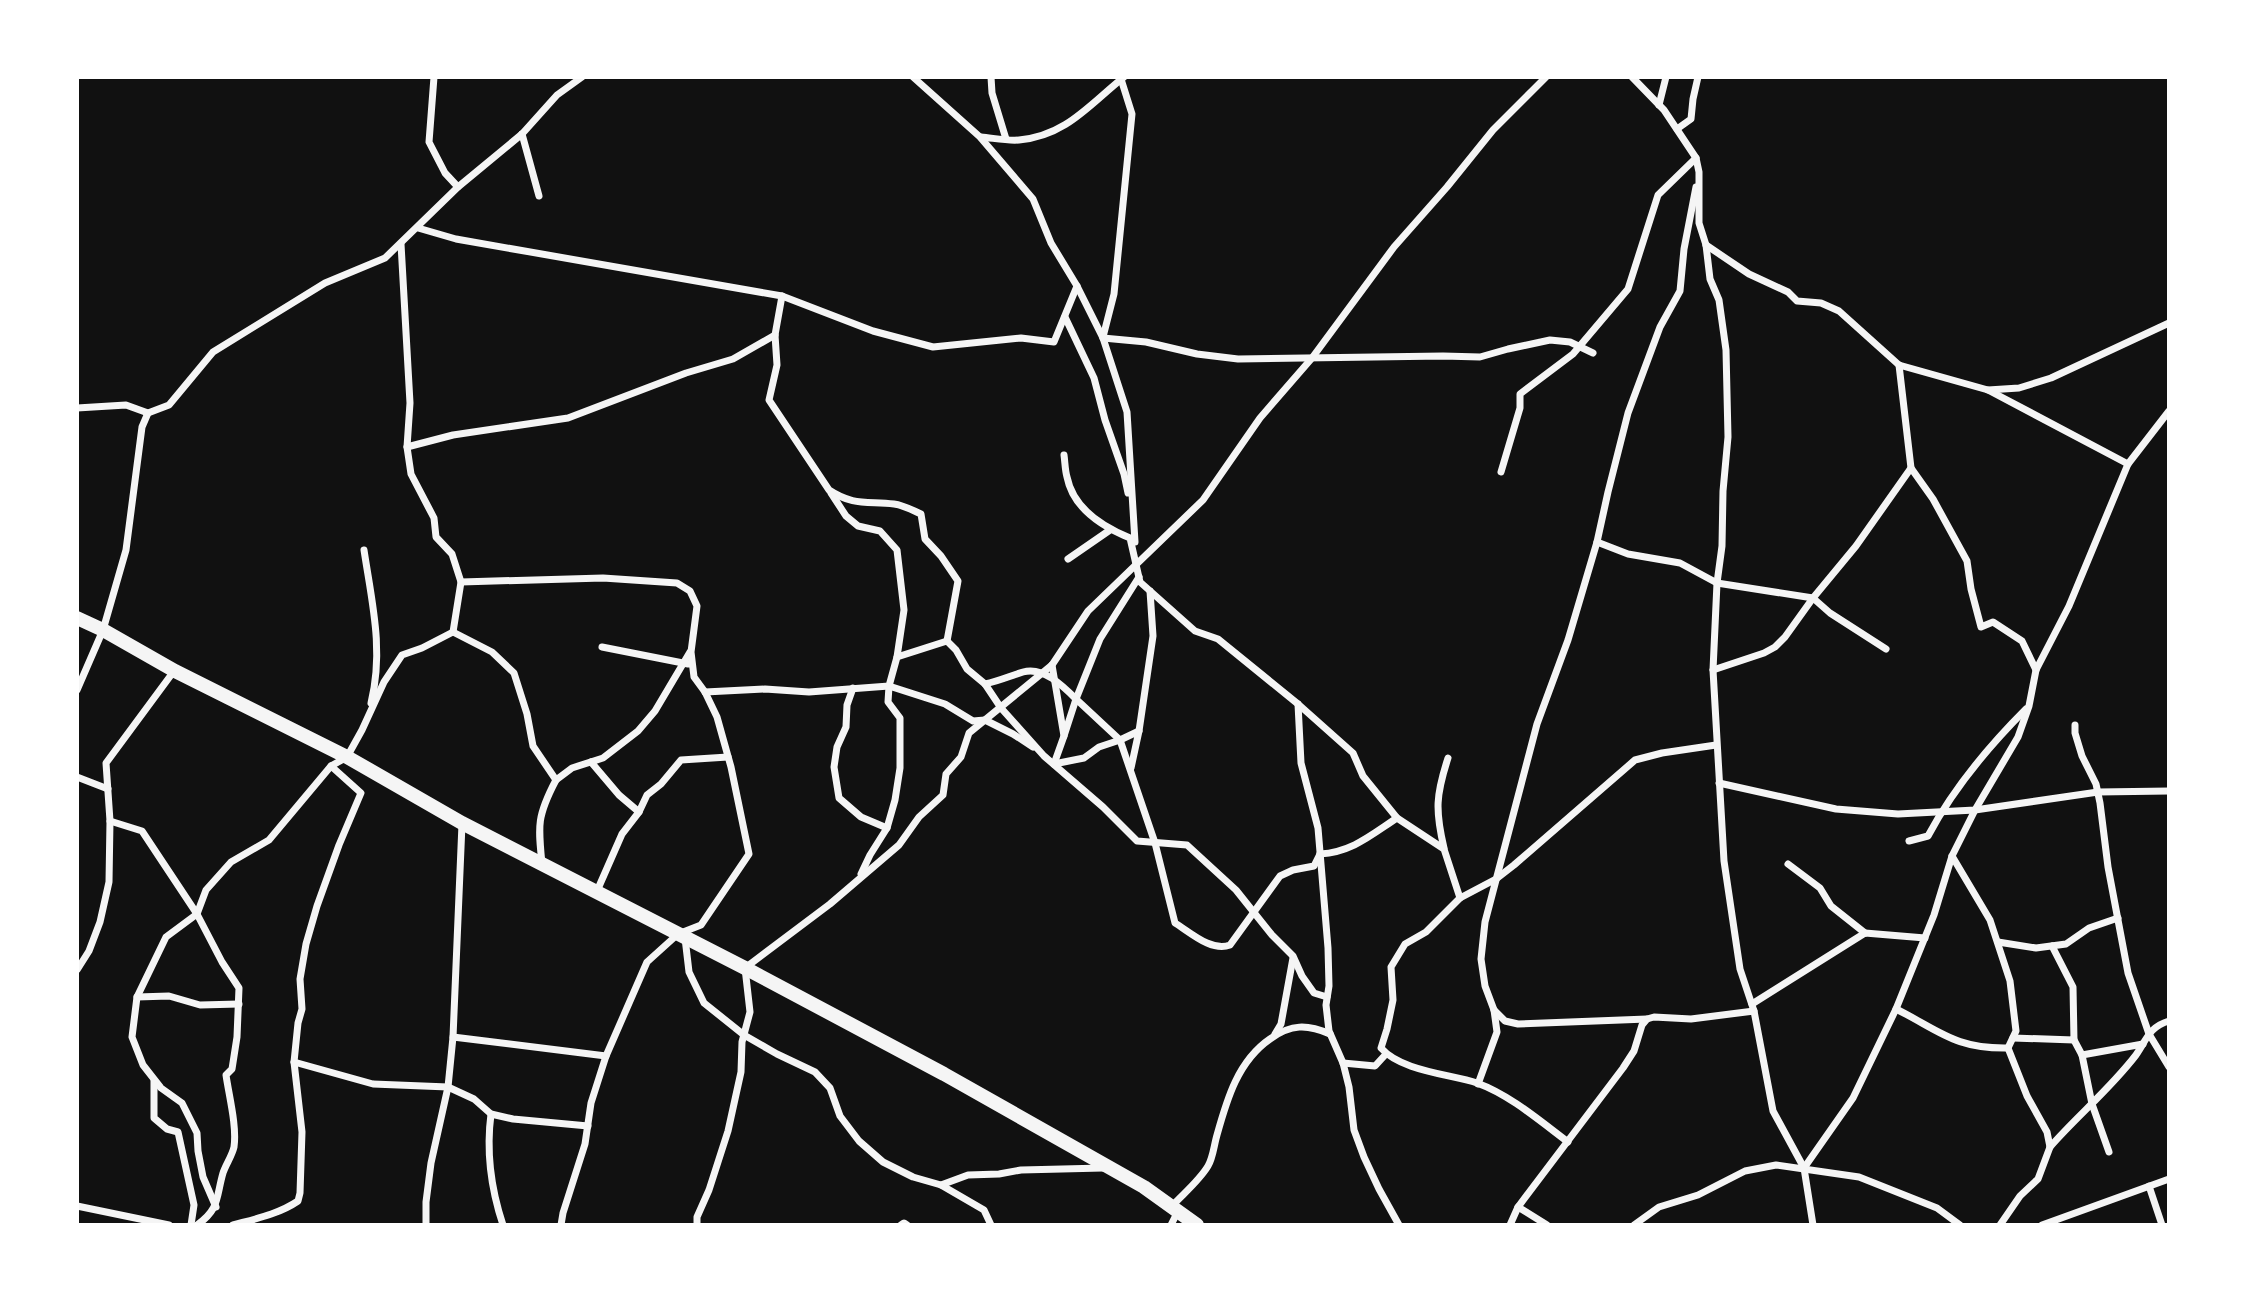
<svg xmlns="http://www.w3.org/2000/svg" width="2246" height="1302" viewBox="0 0 2246 1302" font-family="'Work Sans',sans-serif">
  <style>
    .lines { fill: none; stroke-linecap: round; stroke-linejoin: round }
    .minor { stroke: #f5f5f5; stroke-width: 7 }
    .trunk { stroke: #f5f5f5; stroke-width: 14 }
  </style>
  <rect width="100%" height="100%" fill="#111"/>
  <g class="lines">
    <g class="minor">
      <polyline points="434,77 429,142 445,173 458,187"/>
      <polyline points="913,77 980,137 1033,199 1051,243 1077,286 1103,338 1127,412 1135,542"/>
      <polyline points="991,77 992,93 1006,139"/>
      <polyline points="1632,77 1664,110 1696,158 1699,172 1699,223 1706,245 1710,279 1719,300 1726,350 1728,437 1723,491 1722,546 1717,583 1713,670 1724,861 1740,969 1754,1011 1773,1111 1804,1168"/>
      <polyline points="1659,105 1666,77"/>
      <polyline points="1677,129 1691,119 1693,99 1698,77"/>
      <polyline points="522,134 539,196"/>
      <path d="M981,137C993,138 1007,141 1019,140C1066,136 1090,104 1124,77"/>
      <polyline points="418,228 456,239 782,296 873,331 933,347 1021,338 1054,342 1077,286"/>
      <polyline points="401,244 410,403 407,447 411,474 434,518 436,537 452,554 461,582 453,632"/>
      <polyline points="1706,245 1749,274 1788,292 1797,301 1821,303 1839,311 1899,365 1988,390 2128,464"/>
      <path d="M782,296L775,335L777,365L769,400L829,490C853,506 867,501 894,504C903,505 912,510 921,514L925,539L941,556L958,581L947,641"/>
      <polyline points="1065,317 1094,378 1105,420 1124,474 1128,493"/>
      <polyline points="1103,337 1114,294 1132,114 1121,79"/>
      <polyline points="1103,338 1146,342 1197,354 1238,359 1443,356 1480,357 1508,349 1550,340 1570,342 1593,353"/>
      <polyline points="1899,365 1911,468 1933,499 1967,561 1971,589 1981,627 1993,622 2022,641 2036,670"/>
      <polyline points="1988,390 2019,388 2051,378 2169,323"/>
      <polyline points="77,408 126,405 148,413"/>
      <polyline points="407,447 453,435 568,418 686,373 733,359 775,335"/>
      <path d="M1064,455C1065,462 1065,470 1067,477C1073,508 1103,527 1130,538L1140,582L1195,631L1218,639L1298,704L1353,753L1363,776L1397,818L1444,849L1460,898"/>
      <polyline points="1501,472 1520,408 1520,394 1573,354 1628,289 1658,195 1696,158"/>
      <polyline points="831,493 846,516 858,526 880,531 897,550 904,610 897,657"/>
      <polyline points="1597,542 1628,554 1680,563 1717,583 1813,598 1830,613 1886,649"/>
      <path d="M364,550C372,603 384,650 371,703"/>
      <polyline points="1068,559 1110,530"/>
      <path d="M1139,577L1100,639L1076,699L1120,740L1155,843L1175,923C1190,932 1211,952 1230,945L1280,876L1293,870L1314,866L1320,854"/>
      <polyline points="461,582 603,578 677,583 690,591 697,606 691,652 694,677 705,692 717,717 731,767 749,854 701,925 678,934 647,962 606,1056 591,1103 585,1144 563,1213 561,1225"/>
      <path d="M453,632L492,652L514,673L527,714L533,746L556,780C537,816 538,825 542,864"/>
      <polyline points="947,641 956,650 967,669 985,684 1001,708 1044,756 1103,807 1137,841 1187,845 1236,890 1272,935 1293,956 1302,976 1314,993 1327,997"/>
      <polyline points="602,647 688,664"/>
      <polyline points="1052,665 1064,736 1054,764"/>
      <polyline points="1713,670 1764,653 1775,647 1785,637 1813,598 1856,546 1911,468"/>
      <path d="M985,684C999,681 1010,676 1023,672C1043,666 1063,686 1076,699L1064,736"/>
      <polyline points="853,688 847,705 846,727 837,747 834,767 839,798 861,817 887,828"/>
      <polyline points="77,690 103,630 126,550 142,427 148,413 169,405 213,352 325,283 385,258 458,187 522,134 557,95 582,77"/>
      <polyline points="705,692 765,689 809,692 889,686 897,657 947,641"/>
      <polyline points="1298,704 1301,763 1318,828 1328,948 1329,986 1326,1005 1329,1031 1343,1063 1349,1087 1354,1130 1364,1157 1379,1189 1399,1225"/>
      <polyline points="2075,725 2075,733 2082,756 2096,784 2100,803 2108,867 2128,973 2149,1034 2169,1067"/>
      <polyline points="591,762 619,795 639,812"/>
      <polyline points="1054,764 1084,758 1099,747 1120,740 1139,731"/>
      <polyline points="1131,768 1139,731 1153,636 1150,591"/>
      <polyline points="77,777 108,789"/>
      <polyline points="556,780 572,768 603,758 638,731 655,711 690,652"/>
      <polyline points="1719,783 1836,809 1898,814 1975,810 2098,792 2169,791"/>
      <path d="M110,821L142,831L197,914L222,962L239,988L237,1037L232,1069L226,1075C229,1096 237,1126 234,1147C232,1156 226,1164 223,1173C216,1197 220,1209 197,1225"/>
      <path d="M1909,841L1928,836C1953,789 1989,746 2026,709"/>
      <path d="M1444,848C1435,810 1436,795 1448,758"/>
      <path d="M1320,854C1352,852 1371,835 1397,818"/>
      <polyline points="1952,856 1990,920 2010,981 2016,1031 2008,1048 2027,1096 2047,1132 2050,1147 2038,1179 2020,1196 2000,1225"/>
      <polyline points="1788,864 1820,888 1831,906 1865,933"/>
      <polyline points="861,874 870,855 887,828 895,800 900,768 900,718 888,702 889,686 945,704 973,721 985,720 1013,734 1033,747"/>
      <polyline points="597,891 622,834 639,812 647,795 661,784 681,760 728,757"/>
      <polyline points="685,938 689,972 704,1003 744,1035 777,1054 815,1072 830,1088 840,1116 859,1141 883,1162 913,1177 941,1185 984,1210 991,1225"/>
      <polyline points="1998,942 2036,948 2066,944 2089,928 2118,918"/>
      <polyline points="77,970 89,951 100,922 109,882 110,821 106,763 174,671"/>
      <polyline points="137,997 169,996 200,1005 239,1004"/>
      <polyline points="1752,1004 1865,933 1925,938"/>
      <path d="M1896,1009C1940,1031 1955,1049 2008,1048"/>
      <polyline points="1494,1010 1505,1021 1518,1024 1647,1019"/>
      <polyline points="1275,1034 1281,1024 1293,958"/>
      <polyline points="453,1037 606,1056"/>
      <polyline points="2013,1038 2074,1040 2073,987 2052,946"/>
      <polyline points="2074,1040 2082,1055 2143,1044"/>
      <polyline points="2082,1055 2092,1104 2109,1152"/>
      <polyline points="294,1062 373,1084 448,1087 474,1099 491,1114 513,1119 588,1126"/>
      <polyline points="1343,1063 1375,1066 1386,1054"/>
      <polyline points="154,1081 154,1118 167,1129 178,1132 194,1205 191,1225"/>
      <polyline points="1478,1084 1497,1032 1494,1010 1485,986 1481,959 1485,922 1537,724 1568,640 1597,542 1608,492 1628,413 1660,327 1680,291 1684,249 1696,187"/>
      <path d="M491,1114C486,1152 491,1189 503,1225"/>
      <path d="M1568,1142C1540,1121 1510,1095 1477,1083C1449,1074 1401,1071 1381,1048L1387,1029L1393,1000L1391,967L1405,944L1426,932L1460,898L1496,879L1514,865L1635,760L1662,753L1716,745"/>
      <path d="M2050,1147C2078,1115 2110,1089 2136,1055C2147,1039 2149,1027 2169,1021"/>
      <polyline points="941,1185 968,1175 999,1174 1021,1170 1103,1168"/>
      <polyline points="2149,1186 2162,1225"/>
      <polyline points="77,1206 169,1225"/>
      <path d="M1172,1206C1183,1194 1199,1181 1208,1166C1213,1158 1214,1145 1217,1135C1227,1099 1238,1061 1270,1039C1291,1024 1307,1024 1330,1034"/>
      <polyline points="216,1207 203,1177 198,1151 197,1133 182,1103 161,1088 143,1065 132,1037 137,997 166,937 197,914 206,890 231,862 269,840 331,766 347,757 362,730 384,682 402,655 422,648 453,632"/>
      <polyline points="1518,1207 1547,1225"/>
      <path d="M233,1225C255,1219 279,1214 298,1201L300,1193L302,1132L294,1062L298,1023L302,1009L300,979L306,944L317,906L339,845L361,793L331,766"/>
      <polyline points="426,1225 426,1202 431,1163 448,1087 453,1037 462,824"/>
      <polyline points="697,1225 697,1217 709,1190 728,1131 741,1072 742,1042 750,1012 745,968 830,904 899,845 919,817 943,795 946,774 961,757 969,733 1052,665 1088,611 1203,500 1260,418 1312,358 1394,247 1447,187 1493,130 1546,77"/>
      <polyline points="901,1225 904,1223 907,1225"/>
      <polyline points="1171,1225 1178,1211"/>
      <polyline points="1510,1225 1518,1207 1623,1068 1634,1051 1642,1025 1647,1019 1654,1017 1691,1019 1754,1011"/>
      <polyline points="1634,1225 1659,1207 1698,1195 1745,1171 1776,1165 1859,1177 1937,1208 1960,1225"/>
      <polyline points="1813,1225 1804,1168 1853,1098 1896,1009 1934,915 1952,856 1975,810 2018,737 2029,706 2036,670 2069,606 2128,464 2169,411"/>
      <polyline points="2042,1225 2169,1179"/>
    </g>
    <polyline class="trunk" points="77,618 103,630 175,671 347,757 462,823 745,968 944,1074 1144,1187 1197,1225"/>
  </g>
  <rect width="2246" height="1302" fill="none" stroke="#ffffff" stroke-width="158"/>
</svg>
